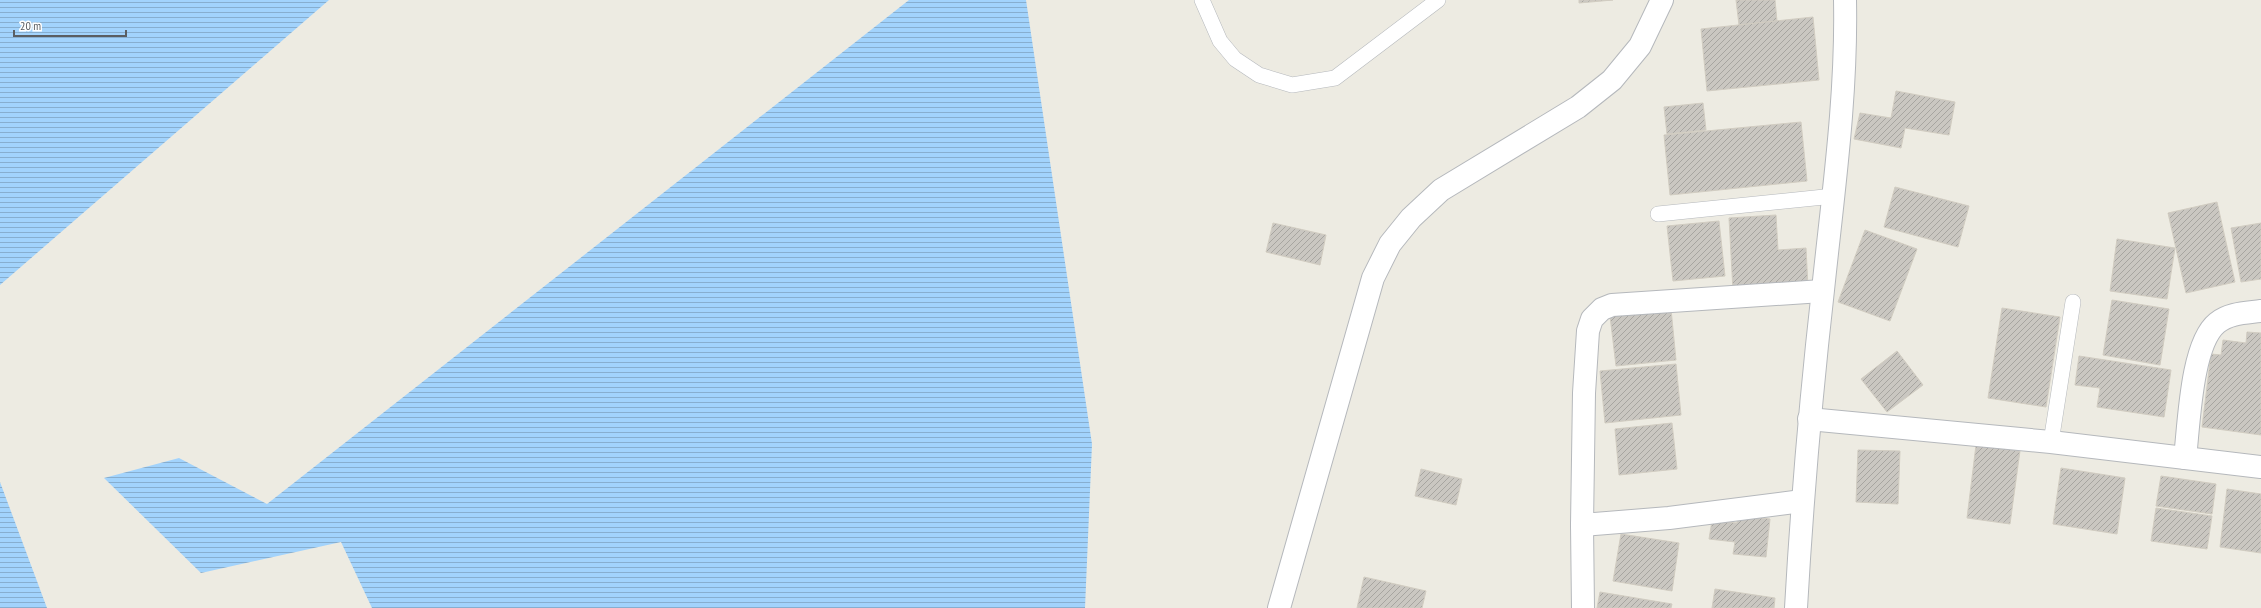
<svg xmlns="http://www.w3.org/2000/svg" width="2261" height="608" viewBox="0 0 2261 608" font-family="'PT Sans Narrow',sans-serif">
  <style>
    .water { fill: url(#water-rules) }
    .building { fill: url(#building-hatch); stroke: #d1ccc1 }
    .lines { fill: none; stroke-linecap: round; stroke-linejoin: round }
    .service-casing { stroke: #b5b8bc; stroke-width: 16 }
    .minor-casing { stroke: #b5b8bc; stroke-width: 24 }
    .service { stroke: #fff; stroke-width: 15 }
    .minor { stroke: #fff; stroke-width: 22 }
  </style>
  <defs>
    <pattern id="water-rules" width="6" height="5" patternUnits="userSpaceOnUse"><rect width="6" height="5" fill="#a2d3fc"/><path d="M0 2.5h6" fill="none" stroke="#87aecf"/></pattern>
    <pattern id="building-hatch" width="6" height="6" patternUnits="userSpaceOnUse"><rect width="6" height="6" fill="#cac7c1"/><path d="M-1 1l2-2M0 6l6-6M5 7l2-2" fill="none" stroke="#a7a5a0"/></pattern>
  </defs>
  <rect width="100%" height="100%" fill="#edebe2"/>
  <g class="water">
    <polygon points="0,0 329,0 0,285"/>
    <polygon points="909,0 1026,0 1092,444 1085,608 372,608 341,542 201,573 104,478 179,458 267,504"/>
    <polygon points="0,482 47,608 0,608"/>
  </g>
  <g class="building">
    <polygon points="1579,0 1613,0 1579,3"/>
    <polygon points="1736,0 1775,0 1777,21 1739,25"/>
    <polygon points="1813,17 1819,80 1707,91 1701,29"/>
    <polygon points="1896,91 1955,102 1949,135 1905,128 1901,148 1854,139 1860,113 1891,118"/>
    <polygon points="1703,103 1706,130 1667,134 1664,107"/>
    <polygon points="1801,122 1807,181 1670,195 1664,135"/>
    <polygon points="1895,187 1969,206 1958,247 1884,227"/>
    <polygon points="2217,202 2235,282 2186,293 2168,213"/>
    <polygon points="1776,215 1778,250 1806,248 1808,287 1733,291 1729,218"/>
    <polygon points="1719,221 1725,276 1673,281 1667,226"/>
    <polygon points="1273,223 1326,235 1320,265 1266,252"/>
    <polygon points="2261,223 2261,279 2241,282 2231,228"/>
    <polygon points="1865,230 1917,249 1890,321 1838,302"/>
    <polygon points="2117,239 2175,248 2167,299 2110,291"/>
    <polygon points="2112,300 2169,309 2160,365 2103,355"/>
    <polygon points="2002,308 2060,317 2046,407 1988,398"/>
    <polygon points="1671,309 1676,360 1616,366 1610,316"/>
    <polygon points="2247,332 2261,333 2261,435 2202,427 2211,354 2221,355 2223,340 2246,343"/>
    <polygon points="1897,351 1923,385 1887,412 1861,379"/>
    <polygon points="2079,356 2171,370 2164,417 2097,407 2100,388 2075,385"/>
    <polygon points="1676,364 1681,415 1605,423 1600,371"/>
    <polygon points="1672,423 1677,469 1619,475 1615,429"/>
    <polygon points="1976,445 2020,451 2010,524 1967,518"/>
    <polygon points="1858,450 1900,451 1898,504 1856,502"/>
    <polygon points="2061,468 2125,478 2117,534 2053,524"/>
    <polygon points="1421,469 1462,479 1456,505 1415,496"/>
    <polygon points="2161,476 2216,484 2212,514 2156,506"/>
    <polygon points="2227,489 2261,494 2261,553 2220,547"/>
    <polygon points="2156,508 2212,516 2207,549 2151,541"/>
    <polygon points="1738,515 1770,519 1766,557 1733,554 1735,542 1709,539 1712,521 1737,523"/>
    <polygon points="1621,534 1679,543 1672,591 1613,581"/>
    <polygon points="1364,577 1426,591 1422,608 1357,608"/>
    <polygon points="1715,589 1775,598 1774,608 1712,608"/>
    <polygon points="1600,592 1672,604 1671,608 1597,608"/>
  </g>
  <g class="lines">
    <defs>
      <g id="service">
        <polyline points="1202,0 1220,41 1235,59 1259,75 1292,85 1335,78 1438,0"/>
        <polyline points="1658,214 1834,196"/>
        <polyline points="2051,442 2073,302"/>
      </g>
      <g id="minor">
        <polyline points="1809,419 2051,442 2261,467"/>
        <path d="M2185,458C2189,425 2191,344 2217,323C2229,313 2246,313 2261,311"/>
        <polyline points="1802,501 1669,518 1582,525 1584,393 1588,331 1592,319 1602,309 1612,305 1822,291"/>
        <polyline points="1582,525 1583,608"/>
        <polyline points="1279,608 1373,278 1390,244 1411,218 1441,190 1578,107 1612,80 1640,46 1662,0"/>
        <path d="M1796,608C1802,502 1811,396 1823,290C1833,194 1847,97 1845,0"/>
      </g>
    </defs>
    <use href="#service" class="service-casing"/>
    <use href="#minor" class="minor-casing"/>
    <use href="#service" class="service"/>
    <use href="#minor" class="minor"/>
  </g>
  <path d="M14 30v6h112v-6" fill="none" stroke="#5a5e62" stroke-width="2"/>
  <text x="20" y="30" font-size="12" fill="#5a5e62" stroke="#ffffff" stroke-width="3" paint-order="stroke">20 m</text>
</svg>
